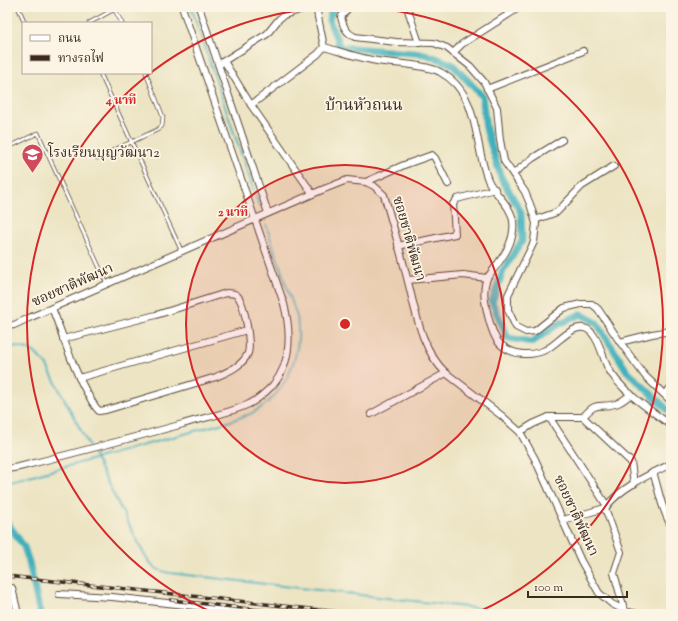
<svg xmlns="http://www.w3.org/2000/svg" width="678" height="621" viewBox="0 0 678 621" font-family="'Sorts Mill Goudy','Noto Serif Thai',serif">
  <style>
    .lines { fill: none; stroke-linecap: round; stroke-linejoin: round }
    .stream { stroke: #41b0bc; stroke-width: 2 }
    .canal { stroke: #41b0bc; stroke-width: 7 }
    .service-casing { stroke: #564637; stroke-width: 4.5 }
    .minor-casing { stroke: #564637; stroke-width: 8 }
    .service { stroke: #fff; stroke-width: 3 }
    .minor { stroke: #fff; stroke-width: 6 }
    .rail-casing { stroke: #3b2a1e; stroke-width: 3.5 }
    .rail { stroke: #fcf5e5; stroke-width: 2; stroke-dasharray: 6; stroke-linecap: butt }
    .ring { fill: none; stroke: #d62828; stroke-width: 2 }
    .labels { text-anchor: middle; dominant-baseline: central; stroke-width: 3.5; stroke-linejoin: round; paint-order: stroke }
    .poi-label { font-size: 14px; fill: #3b2a1e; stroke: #fcf5e5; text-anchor: start }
    .street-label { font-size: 14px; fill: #3b2a1e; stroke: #fcf5e5 }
    .quarter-label { font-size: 16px; fill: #3b2a1e; stroke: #fcf5e5 }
    .centre { fill: #d62828; stroke: #fcf5e5; stroke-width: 2 }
    .ring-label { font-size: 12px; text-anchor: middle; font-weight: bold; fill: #d62828; stroke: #fcf5e5; stroke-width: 3.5; stroke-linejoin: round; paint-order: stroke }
  </style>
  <rect width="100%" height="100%" fill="#fcf5e5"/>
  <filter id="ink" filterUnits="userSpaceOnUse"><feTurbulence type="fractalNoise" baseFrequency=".025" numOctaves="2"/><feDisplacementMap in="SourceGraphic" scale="8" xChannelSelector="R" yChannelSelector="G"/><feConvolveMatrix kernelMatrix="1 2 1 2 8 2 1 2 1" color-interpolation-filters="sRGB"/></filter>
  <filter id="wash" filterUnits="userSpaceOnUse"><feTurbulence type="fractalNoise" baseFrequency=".012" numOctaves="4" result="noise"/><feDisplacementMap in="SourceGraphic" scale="16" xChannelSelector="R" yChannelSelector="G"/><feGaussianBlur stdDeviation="0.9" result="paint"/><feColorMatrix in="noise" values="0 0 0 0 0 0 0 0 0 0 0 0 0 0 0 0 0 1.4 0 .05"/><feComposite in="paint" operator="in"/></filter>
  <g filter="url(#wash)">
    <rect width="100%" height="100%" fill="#ece4c3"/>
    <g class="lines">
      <g class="stream">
        <polyline points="191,7 259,206"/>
        <polyline points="7,345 28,349 34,352 46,364 89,446"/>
        <path d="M93,454L144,554C153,567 154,570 170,573L527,614"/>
        <path d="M7,483L231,421C238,418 246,416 252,413C286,395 303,355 297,317L266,225"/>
      </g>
      <g class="canal">
        <polyline points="333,7 329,20 340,47 425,54 452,64 482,96 486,129 501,177 521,212 522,241 503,271 492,302 508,338 532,342 558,324 581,314 597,323 627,371 671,413"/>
        <polyline points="7,522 24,547 29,562 40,614"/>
      </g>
    </g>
  </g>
  <g filter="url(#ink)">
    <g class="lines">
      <defs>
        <g id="service">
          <polyline points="18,7 25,23"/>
          <polyline points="113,7 122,23"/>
          <polyline points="89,23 115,9"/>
          <polyline points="100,73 181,250"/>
          <polyline points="7,148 38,133 107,284"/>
          <polyline points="97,158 157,130 162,126 163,117 146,73"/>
        </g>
        <g id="minor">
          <polyline points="199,7 268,213"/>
          <path d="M349,7L341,17C343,26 346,33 355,37L396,42L434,43L447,48L470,66L484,82L497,108L500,140L504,161L525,192L530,204L536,223L534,242L508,295V310L516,327L526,332L535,331L564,308L581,304H592L598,309L620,342L645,376L671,401"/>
          <polyline points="407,7 419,43"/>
          <path d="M324,47C342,52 359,58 377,61C394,64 426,64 440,72C481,94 473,143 488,180C494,194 511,205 513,221C516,243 500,261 487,278L463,275L408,280"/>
          <polyline points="453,53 462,44 520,7"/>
          <polyline points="224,61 267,34 279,19 284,15 309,7"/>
          <polyline points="219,65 224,61 251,105 312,193"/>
          <polyline points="487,89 583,51"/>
          <polyline points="251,105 318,54 324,47 316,7"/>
          <polyline points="513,174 533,158 562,140"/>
          <polyline points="366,182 404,165 432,155 435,158 448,184"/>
          <polyline points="535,220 557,212 582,186 614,166"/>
          <polyline points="398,246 455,234 453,204 457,199 495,189"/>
          <path d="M487,278C482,290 485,303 488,316C490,324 494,338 500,344C512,355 530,357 545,350C557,345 573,322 587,329C598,335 602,355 607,366C618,389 651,411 671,425"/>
          <path d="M52,308C64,338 73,370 90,398C93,403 95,407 99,411L106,410L216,377C227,372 243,366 248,353C251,343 245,307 239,298C236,293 231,293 226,293L156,315L63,339"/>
          <path d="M7,326L14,325L29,318L324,189L347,180L366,182L374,186L384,195L389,212C395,233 401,253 406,274C415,307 420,349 446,373L502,416L520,432L535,459L581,561L599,593L612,604L628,612L638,614"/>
          <polyline points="620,342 652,334 671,331"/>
          <polyline points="79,378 247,330"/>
          <polyline points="664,394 671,388"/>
          <polyline points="371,414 446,373"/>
          <polyline points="549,417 583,417 631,462 634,484"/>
          <path d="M583,417C598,400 597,409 615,404C621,403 626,398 631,394"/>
          <polyline points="520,432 533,424 549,417 607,506"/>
          <path d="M7,469L19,467C74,453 129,439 183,424C205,417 228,414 249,404C258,400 266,392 273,385C292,363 291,331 284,304L182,7"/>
          <path d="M653,472C659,490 661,509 671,525"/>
          <polyline points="563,520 605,508"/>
          <polyline points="7,588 12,588 18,614"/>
          <polyline points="59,594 112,597 268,614"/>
          <path d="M624,609L614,573L621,552L605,508C620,488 648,475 671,464"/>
        </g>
      </defs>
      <use href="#service" class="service-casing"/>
      <use href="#minor" class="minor-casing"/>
      <use href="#service" class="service"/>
      <use href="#minor" class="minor"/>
      <defs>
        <g id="rail">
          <polyline points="7,576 357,614"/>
          <polyline points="171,600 294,614"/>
        </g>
      </defs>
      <use href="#rail" class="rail-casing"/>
      <use href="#rail" class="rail"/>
    </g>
  </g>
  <circle cx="345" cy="324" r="159" fill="#d62828" fill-opacity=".12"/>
  <g class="ring">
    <circle cx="345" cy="324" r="159"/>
    <path d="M216 614A317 317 0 0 1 342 7M348 7A317 317 0 0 1 474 614"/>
  </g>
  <defs>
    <symbol id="school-pin" viewBox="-11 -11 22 30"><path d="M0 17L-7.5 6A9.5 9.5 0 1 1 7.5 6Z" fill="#d1495b" stroke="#fcf5e5"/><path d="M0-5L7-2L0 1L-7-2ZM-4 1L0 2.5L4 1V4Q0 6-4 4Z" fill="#fff"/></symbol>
  </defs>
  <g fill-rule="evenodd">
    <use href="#school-pin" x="20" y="142" width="25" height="34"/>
  </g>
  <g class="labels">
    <g class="poi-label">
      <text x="48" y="154">โรงเรียนบุญวัฒนา2</text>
    </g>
    <g class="street-label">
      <text transform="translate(408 239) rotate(74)">ซอยชาติพัฒนา</text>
      <text transform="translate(73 286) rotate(-24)">ซอยชาติพัฒนา</text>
      <text transform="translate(575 516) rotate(65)">ซอยชาติพัฒนา</text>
    </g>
    <g class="quarter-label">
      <text x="364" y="106">บ้านหัวถนน</text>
    </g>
  </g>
  <circle cx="345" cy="324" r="6" class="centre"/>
  <g class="ring-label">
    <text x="121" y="104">4 นาที</text>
    <text x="233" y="216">2 นาที</text>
  </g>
  <rect width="678" height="621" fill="none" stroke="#fcf5e5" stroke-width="24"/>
  <rect x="22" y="22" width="130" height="52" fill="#fcf5e5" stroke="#afa495"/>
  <rect x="30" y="35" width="20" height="6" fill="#ffffff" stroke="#afa495"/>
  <text x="58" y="42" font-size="12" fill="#3b2a1e">ถนน</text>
  <rect x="30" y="55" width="20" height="6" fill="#3b2a1e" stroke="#afa495"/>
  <text x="58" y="62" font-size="12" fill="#3b2a1e">ทางรถไฟ</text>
  <path d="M528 591v6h99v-6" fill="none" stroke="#3b2a1e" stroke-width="2"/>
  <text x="534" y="591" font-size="12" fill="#3b2a1e" stroke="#fcf5e5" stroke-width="3" paint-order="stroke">100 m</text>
</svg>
